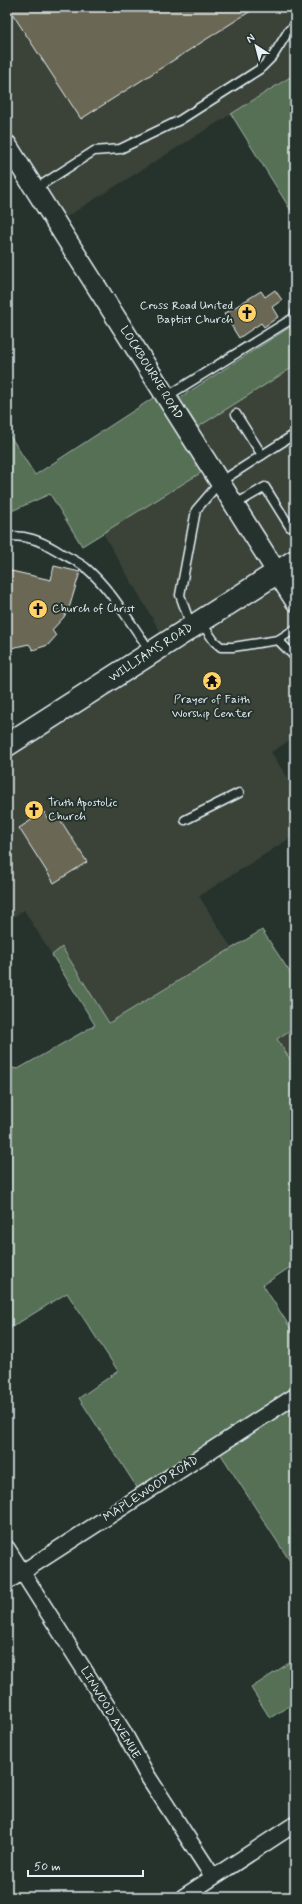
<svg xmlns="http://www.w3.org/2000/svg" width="302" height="1904" viewBox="0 0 302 1904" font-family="Mynerve,sans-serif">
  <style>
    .built { fill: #3b4339 }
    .green { fill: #566f55; stroke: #9fb0a6 }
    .building { fill: #6b6854; stroke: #e8f1f8 }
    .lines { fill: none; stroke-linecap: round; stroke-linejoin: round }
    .service-casing { stroke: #e8f1f8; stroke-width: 11 }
    .minor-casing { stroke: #e8f1f8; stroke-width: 18 }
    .tertiary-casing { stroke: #e8f1f8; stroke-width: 22 }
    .secondary-casing { stroke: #e8f1f8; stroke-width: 25 }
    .service { stroke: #26332d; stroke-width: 8 }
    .minor { stroke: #26332d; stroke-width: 15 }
    .tertiary { stroke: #26332d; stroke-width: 19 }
    .secondary { stroke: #26332d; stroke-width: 22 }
    .labels { text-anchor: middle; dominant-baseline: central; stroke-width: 4; stroke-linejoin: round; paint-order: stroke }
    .poi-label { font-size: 12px; fill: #e8f1f8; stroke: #26332d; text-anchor: start }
    .street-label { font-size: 12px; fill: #e8f1f8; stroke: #26332d }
  </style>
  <rect width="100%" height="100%" fill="#26332d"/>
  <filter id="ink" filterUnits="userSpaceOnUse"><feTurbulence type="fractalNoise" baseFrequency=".025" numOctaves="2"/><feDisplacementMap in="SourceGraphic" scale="8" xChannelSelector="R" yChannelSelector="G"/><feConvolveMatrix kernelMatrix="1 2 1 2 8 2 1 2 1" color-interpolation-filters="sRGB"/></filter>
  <g filter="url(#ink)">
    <g class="built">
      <polygon points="7,7 295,7 295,74 63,219 7,129"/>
      <polygon points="295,365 295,737 271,752 295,790 295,835 199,896 232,949 109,1023 63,947 52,955 24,910 7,921 7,741 165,640 103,533 201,472 181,437"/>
      <polygon points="295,1027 295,1067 277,1039"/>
    </g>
    <g class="green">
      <polygon points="295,74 295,217 231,114"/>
      <polygon points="295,324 295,366 198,427 179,398"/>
      <polygon points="156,396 202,472 82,546 50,494 7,513 7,431 35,475"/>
      <polygon points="262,930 295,980 295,1027 277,1039 295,1067 295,1264 263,1285 295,1335 295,1388 138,1489 79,1398 118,1371 67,1293 7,1330 7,1067 18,1069 95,1025 52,955 62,947 109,1023"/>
      <polygon points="295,1405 295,1569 220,1453"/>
      <polygon points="295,1659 295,1702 270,1718 251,1688"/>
    </g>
    <g class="building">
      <polygon points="8,7 257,7 81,119"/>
      <polygon points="275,290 282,300 272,307 278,317 264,327 261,323 239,338 224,314 261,291 265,297"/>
      <polygon points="54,566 80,572 70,605 64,617 52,630 56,636 48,645 33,650 29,644 7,649 7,570 51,580"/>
      <polygon points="44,812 47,818 56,813 87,862 54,883 19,828"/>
    </g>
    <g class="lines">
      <defs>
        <g id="service">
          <polyline points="35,189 94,151 120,149 180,120 260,69 273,56 289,30 295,26"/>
          <polyline points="166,397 295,317 295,313"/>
          <polyline points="236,414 262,455"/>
          <polyline points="234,505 265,487 290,527 295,524"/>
          <path d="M7,537C25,534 41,541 56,550C65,556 76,560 85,567C112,590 130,623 151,652"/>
          <polyline points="201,622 214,641 221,647 233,647 278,640 295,629"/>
          <polyline points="191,626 180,595 196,510 220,482 295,434"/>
          <polyline points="278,640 295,657"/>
          <polyline points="185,820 239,793"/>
        </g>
        <g id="minor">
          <polyline points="7,1548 123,1731 147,1775 213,1877"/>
          <polyline points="7,1582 295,1396"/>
          <polyline points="183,1897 295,1824"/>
        </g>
        <polyline id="tertiary" points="7,145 295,601"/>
        <polyline id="secondary" points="7,745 295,561"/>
      </defs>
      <use href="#service" class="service-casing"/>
      <use href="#minor" class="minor-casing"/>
      <use href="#tertiary" class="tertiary-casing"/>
      <use href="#secondary" class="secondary-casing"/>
      <use href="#service" class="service"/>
      <use href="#minor" class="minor"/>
      <use href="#tertiary" class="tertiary"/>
      <use href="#secondary" class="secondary"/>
    </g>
  </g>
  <defs>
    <symbol id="church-disc" viewBox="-11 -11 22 22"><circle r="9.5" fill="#ffd166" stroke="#26332d"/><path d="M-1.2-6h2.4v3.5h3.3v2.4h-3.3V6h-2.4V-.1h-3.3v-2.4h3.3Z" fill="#111"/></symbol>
    <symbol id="temple-disc" viewBox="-11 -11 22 22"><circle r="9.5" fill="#ffd166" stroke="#26332d"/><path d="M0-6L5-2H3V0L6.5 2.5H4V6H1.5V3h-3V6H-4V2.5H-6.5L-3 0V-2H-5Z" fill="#111"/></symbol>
  </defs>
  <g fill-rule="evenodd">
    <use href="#church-disc" x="236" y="302" width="22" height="22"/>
    <use href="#church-disc" x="27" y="598" width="22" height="22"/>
    <use href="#temple-disc" x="201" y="670" width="22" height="22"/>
    <use href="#church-disc" x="23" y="799" width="22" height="22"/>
  </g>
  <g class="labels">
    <g class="poi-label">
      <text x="233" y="306" text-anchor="end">Cross Road United<tspan x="233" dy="14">Baptist Church</tspan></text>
      <text x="52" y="609">Church of Christ</text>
      <text x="212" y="700" text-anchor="middle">Prayer of Faith<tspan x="212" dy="14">Worship Center</tspan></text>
      <text x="48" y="803">Truth Apostolic<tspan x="48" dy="14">Church</tspan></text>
    </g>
    <g class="street-label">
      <text transform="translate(151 373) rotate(58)">LOCKBOURNE ROAD</text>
      <text transform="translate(151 653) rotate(-33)">WILLIAMS ROAD</text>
      <text transform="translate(151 1489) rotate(-33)">MAPLEWOOD ROAD</text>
      <text transform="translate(110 1713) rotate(59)">LINWOOD AVENUE</text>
    </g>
  </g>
  <rect width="302" height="1904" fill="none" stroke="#26332d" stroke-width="24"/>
  <rect x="12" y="12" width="278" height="1880" fill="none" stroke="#e8f1f8" stroke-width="1.5" filter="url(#ink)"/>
  <g transform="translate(256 46) rotate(324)" stroke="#26332d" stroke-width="3" paint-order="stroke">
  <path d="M0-3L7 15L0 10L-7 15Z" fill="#e8f1f8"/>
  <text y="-6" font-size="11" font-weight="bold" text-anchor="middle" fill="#e8f1f8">N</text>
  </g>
  <path d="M28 1870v6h115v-6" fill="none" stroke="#e8f1f8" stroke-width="2"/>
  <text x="34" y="1870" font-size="12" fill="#e8f1f8" stroke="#26332d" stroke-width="3" paint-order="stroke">50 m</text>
</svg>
